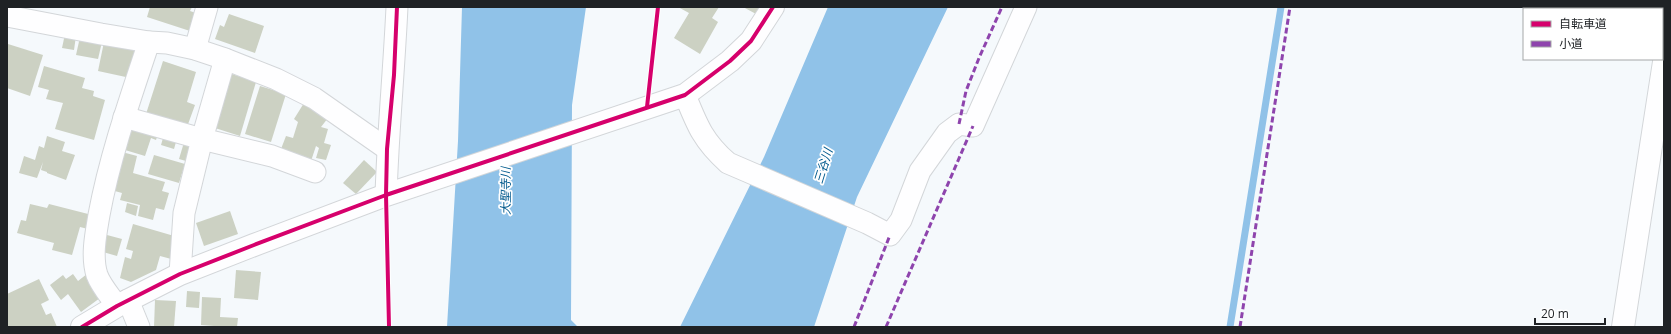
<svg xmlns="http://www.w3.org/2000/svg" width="1671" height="334" viewBox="0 0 1671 334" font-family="'Open Sans','Noto Sans JP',sans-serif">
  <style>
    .water { fill: #90c2e8 }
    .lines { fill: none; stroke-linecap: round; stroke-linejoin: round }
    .stream { stroke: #90c2e8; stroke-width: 7 }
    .building { fill: #ccd1c3 }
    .minor-casing { stroke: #d3d6d9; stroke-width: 23 }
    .tertiary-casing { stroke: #d3d6d9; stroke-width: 24 }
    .minor { stroke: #fefeff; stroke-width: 21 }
    .tertiary { stroke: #fefeff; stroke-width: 22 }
    .quiet { stroke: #8e44ad; stroke-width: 3; stroke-dasharray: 6 3; stroke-linecap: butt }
    .cycleway-casing { stroke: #fff; stroke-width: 6 }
    .cycleway { stroke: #d6006c; stroke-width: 4 }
    .labels { text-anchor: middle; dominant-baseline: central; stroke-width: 3.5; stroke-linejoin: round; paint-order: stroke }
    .water-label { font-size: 12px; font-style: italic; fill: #025a8d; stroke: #fff }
  </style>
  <rect width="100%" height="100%" fill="#f5f9fc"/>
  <g class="water">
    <polygon points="462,7 586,7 572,105 571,320 578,327 447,327 458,141"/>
    <polygon points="828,7 948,7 857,197 814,327 680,327 764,157"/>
  </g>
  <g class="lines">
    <polyline class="stream" points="1230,327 1281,7"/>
  </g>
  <g class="building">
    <polygon points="150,7 192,7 190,11 196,13 190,31 147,17"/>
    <polygon points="678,7 719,7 712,18 718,22 700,54 674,38 689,13"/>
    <polygon points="743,7 763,7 758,15"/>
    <polygon points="229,14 264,26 255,53 215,39 220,25 224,27"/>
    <polygon points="65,34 76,36 74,50 62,48"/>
    <polygon points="80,37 102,42 98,59 76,55"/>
    <polygon points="104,42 141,50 135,79 98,71"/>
    <polygon points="8,44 43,55 30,96 7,88"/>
    <polygon points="163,61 196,72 187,102 195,105 187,127 146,114"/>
    <polygon points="44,66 85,78 82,88 94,91 93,96 105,100 94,140 55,129 63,103 46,99 49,90 38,87"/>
    <polygon points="232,74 256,82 240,136 215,128"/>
    <polygon points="260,86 286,94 271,142 245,134"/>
    <polygon points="304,103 328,118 321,127 328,129 324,143 331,145 326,160 316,158 319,148 316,146 311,161 281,149 286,136 293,138 298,122 294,119"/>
    <polygon points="134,123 159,131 156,140 151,138 145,156 125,150"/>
    <polygon points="165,131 178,135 174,149 161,145"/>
    <polygon points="47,136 65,142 62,151 75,155 66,180 47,173 47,172 41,170 43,162 37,178 19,173 24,156 35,160 39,146 44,148"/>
    <polygon points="185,139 199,144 193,163 179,159"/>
    <polygon points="122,152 137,156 133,173 165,182 162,191 169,193 164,210 156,208 153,220 138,216 140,205 120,200 122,193 111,190"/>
    <polygon points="154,155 185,164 179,183 148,174"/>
    <polygon points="364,160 377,172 356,194 343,183"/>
    <polygon points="127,203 138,206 136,216 125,212"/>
    <polygon points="30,204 47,208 49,204 96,216 92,230 80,227 72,255 52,250 54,243 17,233 21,220 26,221"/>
    <polygon points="230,211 238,234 204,246 196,223"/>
    <polygon points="133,224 181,238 175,260 160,256 156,270 131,282 120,278 125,257 131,259 133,251 126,249"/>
    <polygon points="107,235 122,239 117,256 103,252"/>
    <polygon points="236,270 261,272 258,300 234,298"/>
    <polygon points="73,274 78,281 87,274 104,295 81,312 68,294 61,300 50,285 63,275 66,279"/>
    <polygon points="39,279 49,300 41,304 46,315 51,313 57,327 7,327 7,294"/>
    <polygon points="187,291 200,292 199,308 186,307"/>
    <polygon points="202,297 221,298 220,317 238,318 237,327 214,327 214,326 201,325"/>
    <polygon points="155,300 176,301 174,327 154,327"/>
  </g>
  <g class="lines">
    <defs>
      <g id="minor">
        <polyline points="7,16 101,34 149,42 167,43 195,49 225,59 276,79 314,98 387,149"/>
        <polyline points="195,49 207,7"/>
        <path d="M685,95C697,125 703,141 728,163L867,223L890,235L901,220L920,171L947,133L959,124L973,126L1026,7"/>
        <polyline points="124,117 202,139 272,156 315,172"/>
        <path d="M386,195C388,132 394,70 397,7"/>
        <polyline points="180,274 184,213 202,139 225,59"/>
        <polyline points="128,300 139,327"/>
        <path d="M117,306C111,297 101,286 97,275C91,256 96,233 99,215C110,156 130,99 149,42"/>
      </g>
      <g id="tertiary">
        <polyline points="82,327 117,306 180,274 254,245 386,195 685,95 730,61 751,41 773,7"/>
        <polyline points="1623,327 1664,62"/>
      </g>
    </defs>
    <use href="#minor" class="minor-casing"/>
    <use href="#tertiary" class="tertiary-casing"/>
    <use href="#minor" class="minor"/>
    <use href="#tertiary" class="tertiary"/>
    <g class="quiet">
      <polyline points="959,124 966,91 979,58 1002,7"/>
      <polyline points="854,327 890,235"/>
      <polyline points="886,327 973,126"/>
      <polyline points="1240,327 1290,7"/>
    </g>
    <defs>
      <g id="cycleway">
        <polyline points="647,107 658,7"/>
        <polyline points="82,327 117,306 180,274 254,245 386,195 685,95 730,61 751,41 773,7"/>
        <polyline points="389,327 386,195 387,149 394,75 397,7"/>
      </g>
    </defs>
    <use href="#cycleway" class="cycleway-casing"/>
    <use href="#cycleway" class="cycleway"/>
  </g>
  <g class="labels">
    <g class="water-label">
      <text transform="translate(823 166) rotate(-73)">三谷川</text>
      <text transform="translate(505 191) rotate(-90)">大聖寺川</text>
    </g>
  </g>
  <rect width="1671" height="334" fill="none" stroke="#1f2225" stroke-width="16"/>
  <rect x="1523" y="8" width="140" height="52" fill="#ffffff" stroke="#a5a7a8"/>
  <rect x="1531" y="21" width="20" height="6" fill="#d6006c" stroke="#a5a7a8"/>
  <text x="1559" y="28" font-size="12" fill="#1f2225">自転車道</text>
  <rect x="1531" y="41" width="20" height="6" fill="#8e44ad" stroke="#a5a7a8"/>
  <text x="1559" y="48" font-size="12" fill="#1f2225">小道</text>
  <path d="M1535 318v6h70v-6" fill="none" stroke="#1f2225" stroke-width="2"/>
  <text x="1541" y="318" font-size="12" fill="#1f2225" stroke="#ffffff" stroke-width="3" paint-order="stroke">20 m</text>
</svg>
